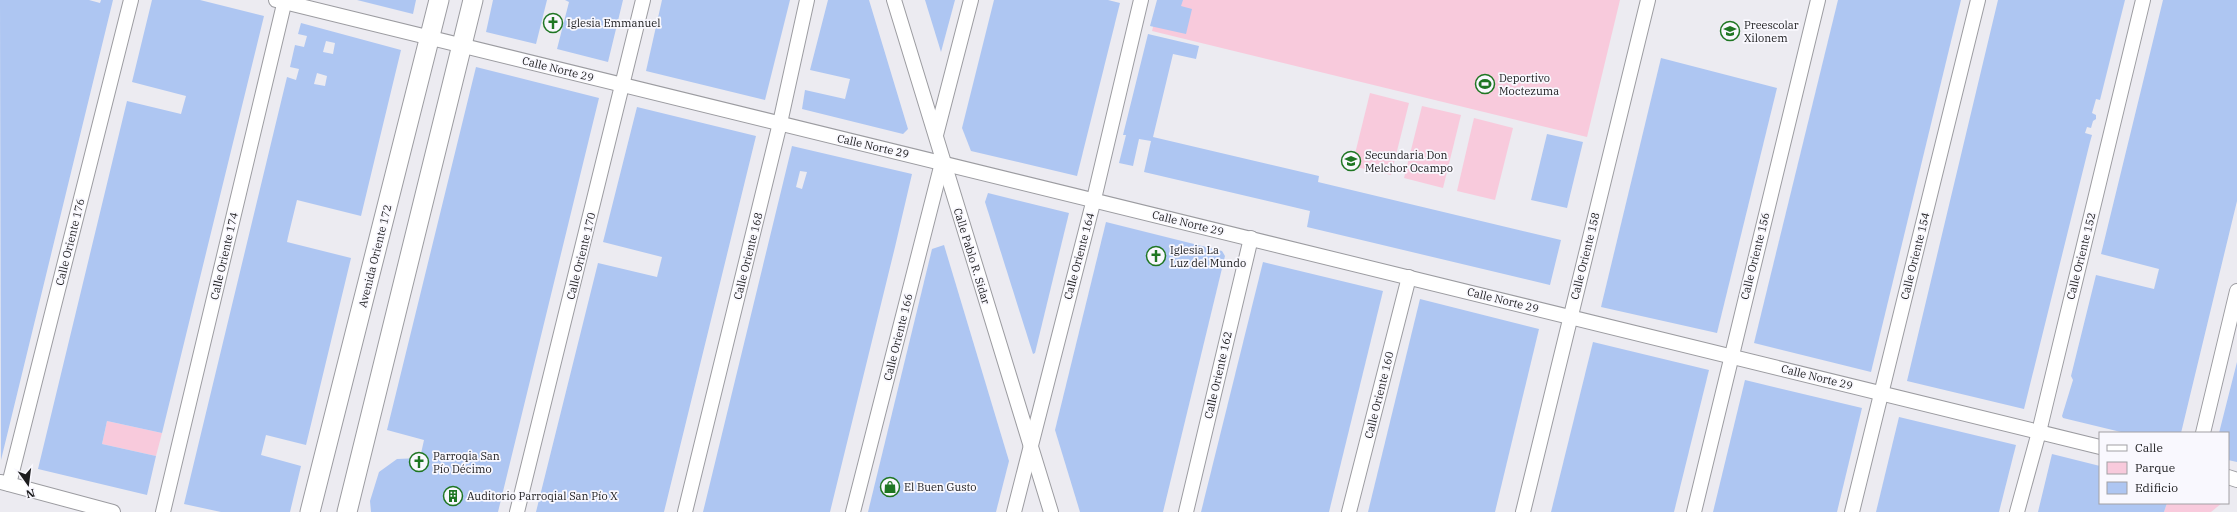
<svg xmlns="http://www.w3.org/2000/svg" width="2237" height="512" viewBox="0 0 2237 512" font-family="'IBM Plex Serif',serif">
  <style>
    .green { fill: #f8cadc }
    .building { fill: #aec6f2; fill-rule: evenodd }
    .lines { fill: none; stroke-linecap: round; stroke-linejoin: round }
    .street-casing { stroke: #9c9ca1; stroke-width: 16 }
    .secondary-casing { stroke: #9c9ca1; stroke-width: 21 }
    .street { stroke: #fff; stroke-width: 14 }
    .secondary { stroke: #fff; stroke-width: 19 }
    .labels { text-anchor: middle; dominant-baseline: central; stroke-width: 3.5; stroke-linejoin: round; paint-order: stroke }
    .poi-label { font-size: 11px; fill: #1c1c1e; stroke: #f9f8fe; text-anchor: start }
    .street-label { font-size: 11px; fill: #1c1c1e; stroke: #f9f8fe }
  </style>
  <rect width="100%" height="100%" fill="#ecebf1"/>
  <g class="green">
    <polygon points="1160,0 1620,0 1587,137 1152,31"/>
    <polygon points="1370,93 1409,103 1391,175 1352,166"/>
    <polygon points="1422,106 1461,115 1443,188 1404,178"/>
    <polygon points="1474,118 1513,128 1495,200 1457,191"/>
    <polygon points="107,421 162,433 156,456 102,444"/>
    <polygon points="2167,503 2222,503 2211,512 2164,512"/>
  </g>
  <g class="building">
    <polygon points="0,0 89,0 100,3 101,0 113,0 1,460"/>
    <polygon points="152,0 200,0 264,16 162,433 107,421 102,444 156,456 147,495 38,469 127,101 181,114 186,96 132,82"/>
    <polygon points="357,0 416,0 413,14"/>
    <polygon points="493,0 547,0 536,44 486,32"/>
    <polygon points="565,0 623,0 608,62 557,49 569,2"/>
    <polygon points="662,0 790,0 765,100 646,71"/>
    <polygon points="828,0 869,0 908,129 903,134 802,109 805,90 845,99 850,79 810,70"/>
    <polygon points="925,0 955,0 941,52"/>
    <polygon points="994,0 1108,0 1120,3 1077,176 971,151 962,128"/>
    <polygon points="1157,0 1183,0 1181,6 1192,9 1186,34 1150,26"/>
    <polygon points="1838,0 1961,0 1871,372 1754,343"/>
    <polygon points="1998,0 2125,0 2100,100 2096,99 2092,113 2096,115 2096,119 2093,121 2091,128 2087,127 2085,133 2092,135 2090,142 2024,409 1907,381"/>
    <polygon points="2163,0 2237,0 2237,201 2181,433 2125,433 2063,418 2062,416 2073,380 2071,376 2096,275 2154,289 2159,269 2101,254"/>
    <path d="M301,23L401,50L361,216L297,200L288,237L287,242L351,258L306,445L266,435L261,455L301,466L290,512H221L184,504L287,77L296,80L299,69L290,67L295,45L304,47L307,36L298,34ZM326,41L335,43L333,54L323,52ZM317,73L327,76L325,86L314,84Z"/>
    <polygon points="1148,34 1199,46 1196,59 1173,54 1153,137 1319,176 1318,182 1561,240 1550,285 1307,227 1310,211 1144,172 1151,141 1139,139 1133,166 1119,163 1126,135 1123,135"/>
    <polygon points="1661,58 1777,88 1717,333 1601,307"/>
    <polygon points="476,67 599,98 498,512 371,512 370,501 379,472 397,459 420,458 424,440 387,430"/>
    <polygon points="637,107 756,136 664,512 536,512 598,263 657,277 662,257 603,242"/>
    <polygon points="1547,134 1583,142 1567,208 1531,200"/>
    <path d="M792,146L912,174L895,247L830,512H703ZM800,171L807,172L802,189L796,187Z"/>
    <polygon points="988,193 1069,213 1035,353 1033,354 985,202"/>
    <polygon points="1106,222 1222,251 1225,256 1163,512 1080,512 1055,430"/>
    <polygon points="944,245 1009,461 996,512 868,512 932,249"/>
    <polygon points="1263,262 1383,291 1329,512 1201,512"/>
    <polygon points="1420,299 1539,329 1495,512 1368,512"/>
    <polygon points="1593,342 1709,370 1674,512 1551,512"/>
    <polygon points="2237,362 2237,462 2228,460 2228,433 2219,433"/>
    <polygon points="1745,380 1862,408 1837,512 1713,512"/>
    <polygon points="1899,417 2016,445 1999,512 1876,512"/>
    <polygon points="2052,454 2100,466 2100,503 2167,503 2164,512 2038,512"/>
  </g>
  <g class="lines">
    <defs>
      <g id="street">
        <polyline points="276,0 2100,447"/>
        <polyline points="894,0 1051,512"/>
        <polyline points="936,135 971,0"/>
        <polyline points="2203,433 2237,291"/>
        <polyline points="2228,477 2237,480"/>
        <polyline points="1,482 113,512"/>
        <polyline points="9,484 131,0"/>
        <polyline points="163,512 285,0"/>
        <polyline points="517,512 643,0"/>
        <polyline points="685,512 780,123 807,0"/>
        <polyline points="853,512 942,163"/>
        <polyline points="1014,512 1094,199 1141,0"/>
        <polyline points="1186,512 1251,238"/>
        <polyline points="1349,512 1409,277"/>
        <polyline points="1523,512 1648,0"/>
        <polyline points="1694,512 1818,0"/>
        <polyline points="1852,512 1978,0"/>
        <polyline points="2017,512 2039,432 2143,0"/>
      </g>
      <g id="secondary">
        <polyline points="310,512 439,0"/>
        <polyline points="347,512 473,0"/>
      </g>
    </defs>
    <use href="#street" class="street-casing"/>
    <use href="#secondary" class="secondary-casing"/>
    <use href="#street" class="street"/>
    <use href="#secondary" class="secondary"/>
  </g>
  <defs>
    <symbol id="church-ring" viewBox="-11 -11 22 22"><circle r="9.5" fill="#f9f8fe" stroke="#1f7623" stroke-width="1.5"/><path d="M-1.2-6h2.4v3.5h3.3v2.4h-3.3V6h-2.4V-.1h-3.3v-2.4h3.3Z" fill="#1f7623"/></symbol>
    <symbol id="school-ring" viewBox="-11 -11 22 22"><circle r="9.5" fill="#f9f8fe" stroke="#1f7623" stroke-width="1.5"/><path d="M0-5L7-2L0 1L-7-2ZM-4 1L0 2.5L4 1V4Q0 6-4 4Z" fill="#1f7623"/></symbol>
    <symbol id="stadium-ring" viewBox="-11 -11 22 22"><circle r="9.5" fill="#f9f8fe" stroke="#1f7623" stroke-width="1.5"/><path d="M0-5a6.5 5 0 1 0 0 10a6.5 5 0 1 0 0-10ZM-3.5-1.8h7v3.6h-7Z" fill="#1f7623"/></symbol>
    <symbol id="shop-ring" viewBox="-11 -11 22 22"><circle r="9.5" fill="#f9f8fe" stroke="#1f7623" stroke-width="1.5"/><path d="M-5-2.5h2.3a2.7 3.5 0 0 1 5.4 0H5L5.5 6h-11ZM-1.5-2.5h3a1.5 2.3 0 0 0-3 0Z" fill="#1f7623"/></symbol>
    <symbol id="building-ring" viewBox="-11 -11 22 22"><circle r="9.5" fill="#f9f8fe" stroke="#1f7623" stroke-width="1.5"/><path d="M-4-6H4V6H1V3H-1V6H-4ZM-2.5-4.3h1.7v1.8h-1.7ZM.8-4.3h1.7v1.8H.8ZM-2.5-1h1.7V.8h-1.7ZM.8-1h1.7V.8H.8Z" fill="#1f7623"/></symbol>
  </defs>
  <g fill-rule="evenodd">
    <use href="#church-ring" x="542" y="12" width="22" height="22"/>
    <use href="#school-ring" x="1719" y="20" width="22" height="22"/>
    <use href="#stadium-ring" x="1474" y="73" width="22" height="22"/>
    <use href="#school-ring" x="1340" y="150" width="22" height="22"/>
    <use href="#church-ring" x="1145" y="245" width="22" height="22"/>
    <use href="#church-ring" x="408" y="451" width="22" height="22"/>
    <use href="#shop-ring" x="879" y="476" width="22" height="22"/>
    <use href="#building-ring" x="442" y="485" width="22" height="22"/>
  </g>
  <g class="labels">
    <g class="poi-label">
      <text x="567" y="23">Iglesia Emmanuel</text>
      <text x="1744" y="25">Preescolar<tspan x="1744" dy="13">Xilonem</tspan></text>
      <text x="1499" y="78">Deportivo<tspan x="1499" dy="13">Moctezuma</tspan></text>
      <text x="1365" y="155">Secundaria Don<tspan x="1365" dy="13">Melchor Ocampo</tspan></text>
      <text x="1170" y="250">Iglesia La<tspan x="1170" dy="13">Luz del Mundo</tspan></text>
      <text x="433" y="456">Parroqia San<tspan x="433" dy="13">Pío Décimo</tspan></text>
      <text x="904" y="487">El Buen Gusto</text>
      <text x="467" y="496">Auditorio Parroqial San Pío X</text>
    </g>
    <g class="street-label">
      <text transform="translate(558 69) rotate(14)">Calle Norte 29</text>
      <text transform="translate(873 146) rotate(13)">Calle Norte 29</text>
      <text transform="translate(1188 223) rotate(14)">Calle Norte 29</text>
      <text transform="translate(70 242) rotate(-76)">Calle Oriente 176</text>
      <text transform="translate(224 256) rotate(-77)">Calle Oriente 174</text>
      <text transform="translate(375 256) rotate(-76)">Avenida Oriente 172</text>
      <text transform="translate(581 256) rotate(-76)">Calle Oriente 170</text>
      <text transform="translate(748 256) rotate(-76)">Calle Oriente 168</text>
      <text transform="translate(972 256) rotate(73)">Calle Pablo R. Sidar</text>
      <text transform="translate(1079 256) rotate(-75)">Calle Oriente 164</text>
      <text transform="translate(1585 256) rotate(-76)">Calle Oriente 158</text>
      <text transform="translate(1755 256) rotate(-76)">Calle Oriente 156</text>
      <text transform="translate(1915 256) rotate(-76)">Calle Oriente 154</text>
      <text transform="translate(2081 256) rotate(-76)">Calle Oriente 152</text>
      <text transform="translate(1503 300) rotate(14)">Calle Norte 29</text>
      <text transform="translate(898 337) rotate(-76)">Calle Oriente 166</text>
      <text transform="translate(1218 375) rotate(-77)">Calle Oriente 162</text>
      <text transform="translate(1817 377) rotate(14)">Calle Norte 29</text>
      <text transform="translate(1379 395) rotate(-76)">Calle Oriente 160</text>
    </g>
  </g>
  <rect x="2099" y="432" width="130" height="72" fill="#f9f8fe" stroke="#a1a0a4"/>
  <rect x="2107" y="445" width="20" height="6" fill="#ffffff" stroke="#a1a0a4"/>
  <text x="2135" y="452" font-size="12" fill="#1c1c1e">Calle</text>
  <rect x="2107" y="462" width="20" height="12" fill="#f8cadc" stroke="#a1a0a4"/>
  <text x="2135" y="472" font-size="12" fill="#1c1c1e">Parque</text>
  <rect x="2107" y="482" width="20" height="12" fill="#aec6f2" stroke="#a1a0a4"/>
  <text x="2135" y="492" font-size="12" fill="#1c1c1e">Edificio</text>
  <g transform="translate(28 484) rotate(166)" stroke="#f9f8fe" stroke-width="3" paint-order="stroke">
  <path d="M0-3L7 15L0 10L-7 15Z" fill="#1c1c1e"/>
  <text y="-6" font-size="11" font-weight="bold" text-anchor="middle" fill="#1c1c1e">N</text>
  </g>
</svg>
